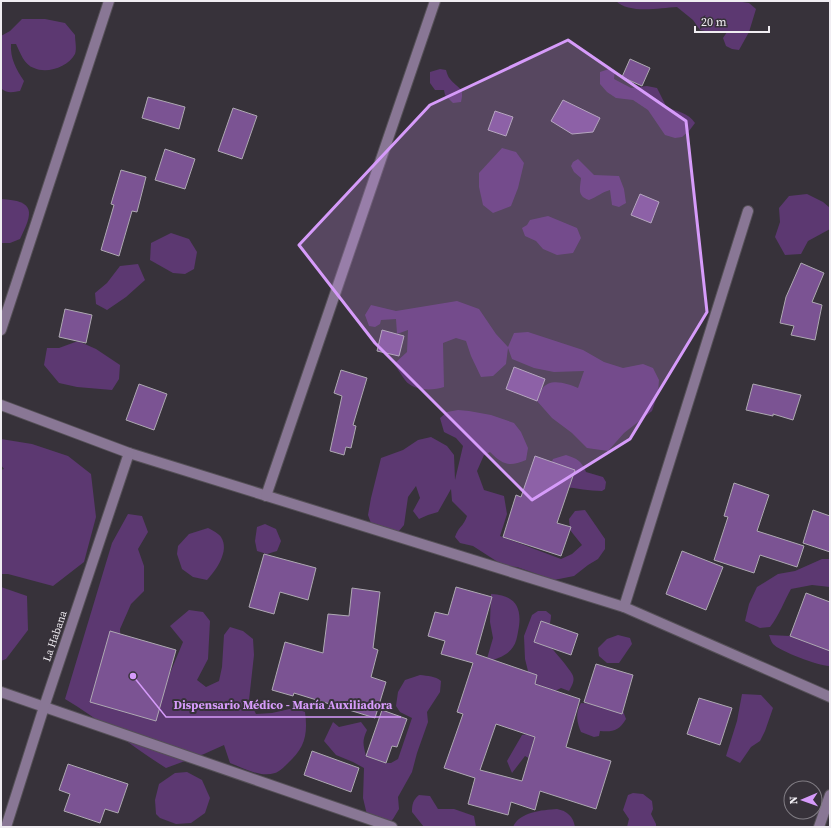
<svg xmlns="http://www.w3.org/2000/svg" width="831" height="828" viewBox="0 0 831 828" font-family="'Source Serif 4',serif">
  <style>
    .green { fill: #5c3871 }
    .building { fill: #7b5393; stroke: #aea9b2; fill-rule: evenodd }
    .lines { fill: none; stroke-linecap: round; stroke-linejoin: round }
    .minor-casing { stroke: #555057; stroke-width: 12 }
    .minor { stroke: #897795; stroke-width: 10 }
    .marked { fill: #d69bfa; fill-opacity: 0.2; stroke: #d69bfa; stroke-width: 3; stroke-linejoin: round }
    .labels { text-anchor: middle; dominant-baseline: central; stroke-width: 4; stroke-linejoin: round; paint-order: stroke }
    .street-label { font-size: 11px; fill: #f0edf2; stroke: #37323a }
    .leader { fill: none; stroke: #d69bfa; stroke-width: 1.5 }
    .callout-dot { fill: #d69bfa; stroke: #37323a; stroke-width: 1.5 }
    .callout-label { font-size: 12px; text-anchor: middle; font-weight: bold; fill: #d69bfa; stroke: #37323a; stroke-width: 4; stroke-linejoin: round; paint-order: stroke }
  </style>
  <rect width="100%" height="100%" fill="#37323a"/>
  <g class="green">
    <path d="M616,1H736L749,3L756,9L749,32L739,50L732,49L726,46L723,38L727,32L715,33L700,30L693,20L677,7C659,8 629,14 616,1Z"/>
    <path d="M22,19H45L65,23L75,35C75,41 77,49 75,54C68,67 47,74 34,68C24,65 20,52 16,44H11C10,58 16,69 24,81L20,91C14,92 6,94 1,88V36L10,31Z"/>
    <path d="M440,69L446,70C447,73 448,77 450,79C458,89 465,87 461,102L453,103L445,95L444,90H435L430,83V72Z"/>
    <path d="M609,69L615,70L614,79L631,88L647,86L657,88L667,108C678,111 688,113 695,123L689,131L682,137L675,138L665,135L648,110L633,100L616,98L607,92L600,84V72Z"/>
    <polygon points="502,148 516,152 524,163 518,188 511,206 493,213 483,205 479,187 479,173"/>
    <path d="M578,159L594,175L619,176L624,189L626,203L619,207L612,205L610,190C602,192 597,197 589,200C577,196 580,189 581,178L574,172L571,166L573,162Z"/>
    <polygon points="807,194 823,202 830,208 830,229 808,241 801,254 785,255 775,237 780,222 779,208 789,196"/>
    <path d="M1,199C36,201 33,212 20,239L10,243H1Z"/>
    <polygon points="548,216 577,228 581,238 573,253 557,255 543,249 536,241 525,236 522,228 527,225 530,220"/>
    <polygon points="171,233 189,239 197,252 194,269 185,274 173,273 150,260 151,243"/>
    <polygon points="138,264 145,280 126,297 107,310 96,304 95,293 107,283 120,266"/>
    <path d="M457,301L479,309L496,334L508,347L514,333L528,332L583,350L604,362L623,368L643,364L653,368L659,380L658,393L652,411L624,433L608,451L587,448L572,433L552,418L537,401C539,397 540,392 542,389C550,377 568,384 578,388L584,371L554,372L534,368L512,359L508,348L506,364L493,376L481,377L471,356L466,341L456,338L443,343L444,387C432,391 413,391 405,380C401,375 398,369 394,364L407,352L408,330L397,334L396,319L381,320L380,324L375,327L369,326L365,315L371,305L396,311Z"/>
    <polygon points="78,341 96,349 120,365 119,379 112,390 77,387 59,383 44,365 47,348 59,348"/>
    <path d="M458,410L469,411L491,415L514,423L521,432L528,448L526,460C509,467 503,465 490,452L484,455L477,471L484,490L504,496L507,514L500,536L561,559L572,554L582,545L570,530L569,519L575,511L585,510L605,539V549L598,559L588,565L574,576L554,580L517,567L504,566L473,546L460,543L455,537C458,527 464,526 467,516L452,501L451,489L438,512L428,515L419,519L413,511L420,498L416,486L408,497L404,525L399,531L387,537L374,532L368,515L371,498L381,458L403,450L418,440L431,437L447,446L454,455L455,480L463,446L456,438L444,432L440,418L447,412Z"/>
    <polygon points="1,439 32,444 68,456 91,474 96,517 84,562 53,586 8,574 1,574 1,470 4,469 1,465"/>
    <path d="M566,455C576,458 582,461 586,472L603,477L606,482L605,489L602,491C589,491 577,488 564,487L548,471L553,459Z"/>
    <path d="M128,514L142,516L148,532L138,549L144,566V591L131,604L120,629L121,653L160,697L183,642L170,626L189,610L203,612L210,621L208,659L197,680L206,687L219,681L222,667L224,635L230,627L243,631L253,639L254,655L249,700L256,714L272,713L294,708L305,712C308,735 305,748 287,764C284,767 279,772 275,773C260,778 244,768 230,763L224,745L204,754L166,768C131,746 100,720 65,699L112,543Z"/>
    <polygon points="265,524 276,529 281,541 277,551 267,554 257,551 255,541 257,527"/>
    <path d="M208,528C212,530 218,533 221,537C230,551 216,570 207,580L193,577L182,569L177,554L178,546L189,534Z"/>
    <path d="M822,559H830V587L812,585L791,589C784,601 779,616 770,627L760,628L745,621L749,604L757,587L778,574L795,571Z"/>
    <polygon points="1,587 27,596 28,630 6,659 1,661"/>
    <path d="M491,594C516,595 523,608 518,632C517,637 516,643 513,647C507,656 496,659 486,662L493,638L490,622Z"/>
    <path d="M538,611H546L551,615C551,626 546,630 545,641C550,646 572,671 573,676C575,681 571,687 569,691L561,688L551,693L527,685L528,671L525,659L524,636L532,615Z"/>
    <polygon points="618,635 630,638 632,644 619,663 607,663 599,656 598,648 607,639"/>
    <path d="M769,635L790,636L830,650V666C821,667 779,651 773,644C771,642 770,637 769,635Z"/>
    <path d="M420,675C428,676 435,676 441,681L440,692L427,712L428,722L417,753L412,772L398,797L399,809L393,819L387,825L368,819L363,798L364,768L353,762L336,755L324,741L333,722L339,727L361,722L367,730C362,741 363,744 366,756L386,763H391L398,759L412,718L400,712L396,706L398,692L405,680Z"/>
    <polygon points="742,694 761,695 773,708 765,731 760,741 751,747 740,763 726,756 737,721"/>
    <path d="M581,703L599,704L623,711L626,719C619,731 613,732 600,731L599,736L594,737L581,732C577,723 575,713 581,703Z"/>
    <polygon points="532,733 556,746 546,768 525,756 512,773 507,761 522,735"/>
    <polygon points="187,772 202,780 210,798 205,813 191,823 176,824 160,818 156,814 155,800 159,784 175,773"/>
    <polygon points="633,793 643,794 652,801 653,809 651,814 656,824 656,827 627,827 629,819 623,810 628,795"/>
    <path d="M419,795L430,796L438,809H454L474,816L476,827H424L412,812C412,804 413,800 419,795Z"/>
    <path d="M557,809C567,811 573,816 575,827H513C519,812 542,810 557,809Z"/>
  </g>
  <g class="building">
    <polygon points="630,59 650,68 642,86 622,77"/>
    <polygon points="148,97 185,107 179,129 142,118"/>
    <polygon points="563,100 600,118 593,132 572,134 551,121"/>
    <polygon points="233,108 257,116 242,159 218,151"/>
    <polygon points="495,111 513,117 506,136 488,130"/>
    <polygon points="165,149 195,159 185,189 155,180"/>
    <polygon points="121,170 146,177 137,212 132,211 119,256 101,250 114,205 111,204"/>
    <polygon points="640,194 659,202 651,223 631,215"/>
    <polygon points="801,263 824,273 812,302 822,305 815,340 791,335 794,326 780,323 786,297"/>
    <polygon points="65,309 92,315 86,343 59,337"/>
    <polygon points="382,330 404,336 399,356 377,351"/>
    <polygon points="514,367 545,379 537,401 506,389"/>
    <polygon points="341,370 367,378 353,425 356,426 351,448 346,447 344,455 330,451 342,396 334,393"/>
    <polygon points="139,384 167,394 154,430 126,420"/>
    <polygon points="753,384 801,395 793,420 773,414 773,416 746,410"/>
    <polygon points="535,456 575,470 557,523 571,527 561,556 503,537 516,495 521,497"/>
    <polygon points="734,483 769,495 757,531 804,546 797,567 760,555 754,573 714,560 728,517 724,516"/>
    <polygon points="813,510 830,516 830,552 803,543"/>
    <polygon points="682,551 723,567 706,610 666,594"/>
    <polygon points="264,554 316,568 308,600 280,592 274,614 249,607"/>
    <path d="M456,587L492,597L476,654L537,675L535,684L580,699L566,747L611,761L596,809L540,791L535,810L511,802L508,815L468,804L475,778L444,768L463,714L457,712L473,663L441,654L445,641L428,636L435,612L448,615ZM496,724L535,737L522,781L480,770Z"/>
    <polygon points="352,588 380,592 373,648 378,650 371,677 386,682 375,718 294,693 293,696 272,690 285,642 323,653 328,614 349,616"/>
    <polygon points="806,593 830,602 830,651 790,636"/>
    <polygon points="541,621 578,634 571,655 534,642"/>
    <polygon points="110,631 176,650 156,721 90,702"/>
    <polygon points="596,664 633,675 622,714 584,702"/>
    <polygon points="699,698 732,708 720,745 687,734"/>
    <polygon points="382,710 407,719 397,747 392,746 386,763 366,756"/>
    <polygon points="312,751 359,768 351,792 304,775"/>
    <polygon points="68,764 128,784 118,813 105,809 100,823 64,811 70,794 59,790"/>
  </g>
  <g class="lines">
    <defs>
      <g id="minor">
        <polyline points="1,330 109,1"/>
        <polyline points="1,405 129,453 624,607 830,697"/>
        <polyline points="266,496 435,1"/>
        <polyline points="624,607 748,211"/>
        <polyline points="1,692 392,827"/>
        <polyline points="6,827 44,707 129,453"/>
        <polyline points="819,827 830,795"/>
      </g>
    </defs>
    <use href="#minor" class="minor-casing"/>
    <use href="#minor" class="minor"/>
  </g>
  <path class="marked" d="M568,40L686,121L707,312L630,439L532,500L375,343L299,245L430,105Z"/>
  <g class="labels">
    <g class="street-label">
      <text transform="translate(55 636) rotate(-71)">La Habana</text>
    </g>
  </g>
  <path class="leader" d="M133 676L166 717H401"/>
  <circle class="callout-dot" cx="133" cy="676" r="4"/>
  <g class="callout-label">
    <text x="283" y="709">Dispensario Médico - María Auxiliadora</text>
  </g>
  <rect width="831" height="828" fill="none" stroke="#f0edf2" stroke-width="4"/>
  <g transform="translate(803 800) rotate(268)"><circle r="19" fill="#37323a" stroke="#817d84"/>
  <path d="M0-3L7 15L0 10L-7 15Z" fill="#d69bfa"/>
  <text y="-6" font-size="11" font-weight="bold" text-anchor="middle" fill="#f0edf2">N</text>
  </g>
  <path d="M695 26v6h74v-6" fill="none" stroke="#f0edf2" stroke-width="2"/>
  <text x="701" y="26" font-size="12" fill="#f0edf2" stroke="#37323a" stroke-width="3" paint-order="stroke">20 m</text>
</svg>
